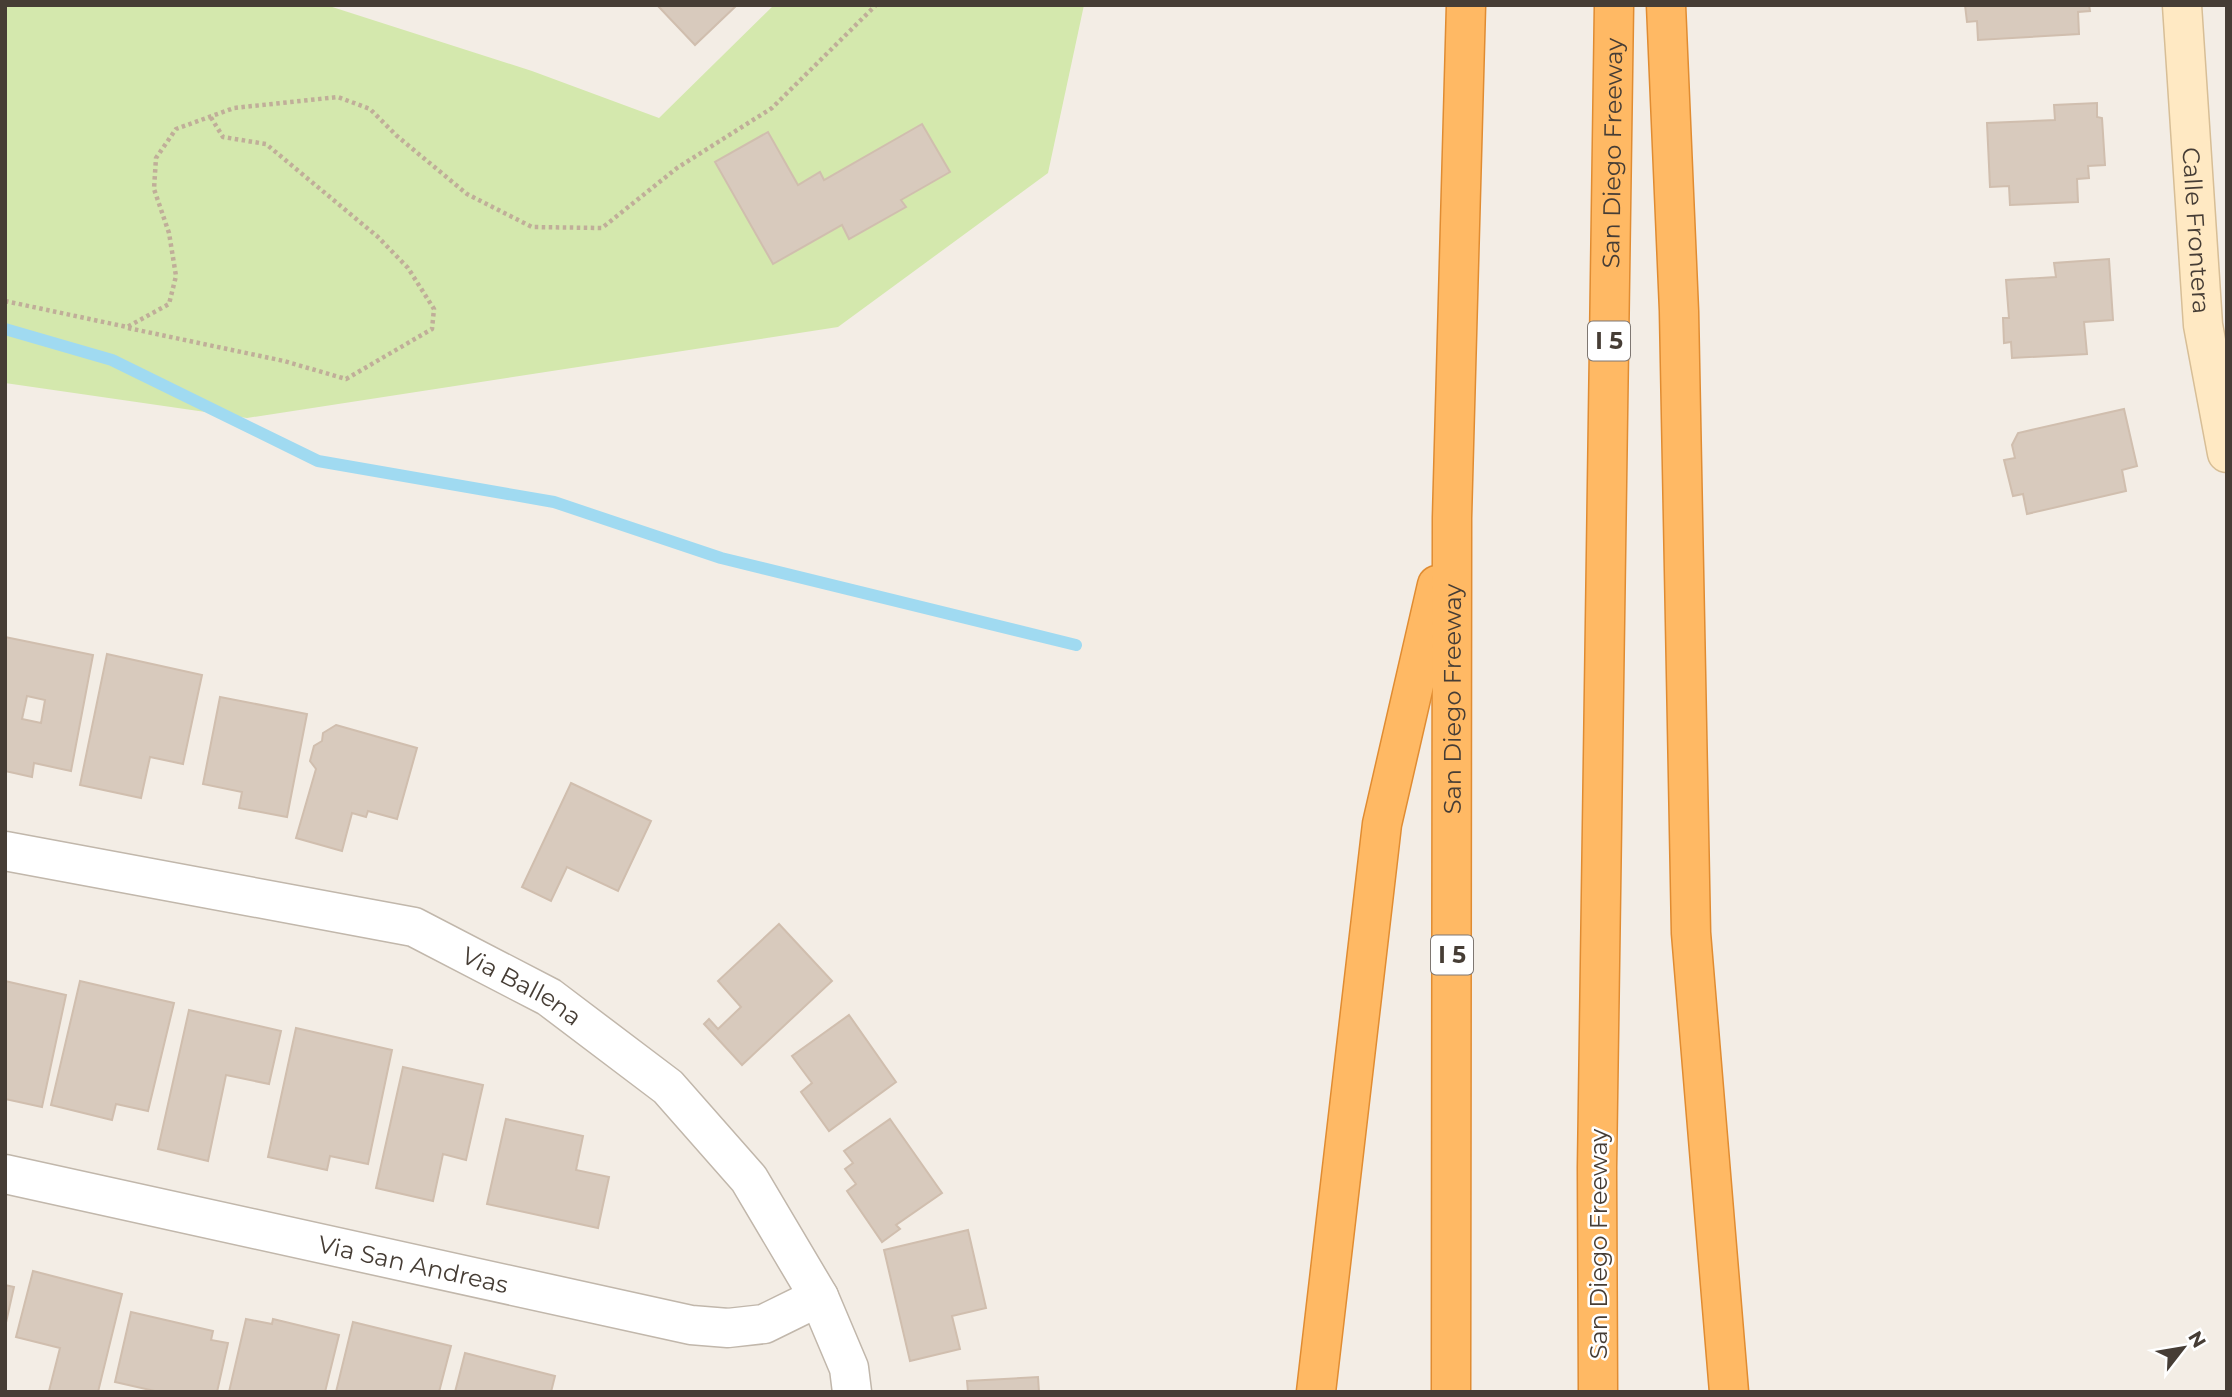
<svg xmlns="http://www.w3.org/2000/svg" width="2232" height="1397" viewBox="0 0 2232 1397" font-family="Montserrat,sans-serif">
  <style>
    .green { fill: #d4e8ad }
    .lines { fill: none; stroke-linecap: round; stroke-linejoin: round }
    .stream { stroke: #a0daf1; stroke-width: 12 }
    .building { fill: #d8cabd; stroke: #d0beae; stroke-width: 2; fill-rule: evenodd }
    .street-casing { stroke: #c1b7ab; stroke-width: 41 }
    .secondary-casing { stroke: #d7be96; stroke-width: 41 }
    .highway-casing { stroke: #e08c32; stroke-width: 41 }
    .path { stroke: #c0ae99; stroke-width: 4.5; stroke-dasharray: 3.5 3.5; stroke-linecap: butt }
    .street { stroke: #fff; stroke-width: 38 }
    .secondary { stroke: #ffe9c3; stroke-width: 38 }
    .highway { stroke: #ffb964; stroke-width: 38 }
    .labels { text-anchor: middle; dominant-baseline: central; stroke-width: 5; stroke-linejoin: round; paint-order: stroke }
    .shield { fill: #fff; stroke: #7e7772; stroke-width: 2 }
    .shield-label { font-size: 23px; font-weight: bold; fill: #463d35 }
    .street-label { font-size: 24px; fill: #463d35; stroke: #fff }
  </style>
  <rect width="100%" height="100%" fill="#f3ede5"/>
  <polygon class="green" points="5,5 326,5 532,71 659,118 774,5 1084,5 1048,173 838,327 247,418 5,383"/>
  <g class="lines">
    <polyline class="stream" points="5,329 112,360 318,461 554,502 721,558 1076,645"/>
  </g>
  <g class="building">
    <polygon points="657,5 737,5 695,45"/>
    <polygon points="1965,5 2089,5 2090,11 2078,12 2079,34 1978,40 1977,21 1967,22"/>
    <polygon points="2097,103 2097,117 2102,118 2105,165 2088,166 2089,178 2077,179 2078,202 2010,205 2009,186 1990,187 1987,123 2055,120 2054,105"/>
    <polygon points="922,124 950,172 901,200 906,207 849,239 842,225 773,264 715,162 768,132 798,185 820,172 824,180"/>
    <polygon points="2109,259 2113,320 2084,322 2087,354 2012,358 2011,342 2004,343 2003,318 2009,318 2006,280 2056,277 2054,263"/>
    <polygon points="2124,409 2137,466 2122,470 2126,491 2027,514 2023,494 2013,496 2004,460 2015,458 2012,445 2018,433"/>
    <path d="M5,637L93,655L71,771L34,763L32,777L5,771ZM27,696L45,700L41,723L22,719Z"/>
    <polygon points="107,654 202,675 183,764 150,757 141,798 80,785"/>
    <polygon points="220,697 307,714 287,817 239,808 242,792 203,784"/>
    <polygon points="336,725 417,748 397,819 368,811 366,817 352,813 342,851 296,838 316,769 310,761 314,746 322,741 323,733"/>
    <polygon points="571,783 651,821 618,891 567,867 551,901 522,887"/>
    <polygon points="779,924 832,981 742,1065 704,1024 709,1019 718,1029 741,1007 718,981"/>
    <polygon points="5,981 66,995 42,1107 5,1099"/>
    <polygon points="80,981 174,1003 148,1111 116,1104 112,1120 51,1105"/>
    <polygon points="189,1010 281,1031 269,1084 226,1075 208,1161 158,1149"/>
    <polygon points="849,1015 896,1082 829,1131 801,1092 812,1083 792,1056"/>
    <polygon points="296,1028 392,1050 368,1164 330,1156 327,1170 268,1157"/>
    <polygon points="403,1067 483,1085 466,1160 443,1154 433,1201 376,1188"/>
    <polygon points="506,1119 583,1136 576,1170 609,1177 598,1228 487,1204"/>
    <polygon points="890,1119 942,1193 896,1225 900,1229 882,1242 847,1191 856,1184 845,1169 853,1163 844,1151"/>
    <polygon points="968,1230 986,1308 952,1316 960,1349 910,1361 884,1250"/>
    <polygon points="33,1271 122,1294 98,1392 49,1391 60,1348 16,1337"/>
    <polygon points="5,1285 14,1287 5,1327"/>
    <polygon points="131,1312 213,1331 211,1340 228,1343 217,1392 159,1392 115,1382"/>
    <polygon points="246,1319 272,1324 273,1319 339,1335 325,1392 229,1392"/>
    <polygon points="353,1322 451,1346 439,1392 336,1392"/>
    <polygon points="465,1353 555,1376 551,1392 455,1392"/>
    <polygon points="1038,1377 1039,1392 968,1392 967,1381"/>
  </g>
  <g class="lines">
    <defs>
      <g id="street">
        <path id="s1" d="M5,851L414,927L549,997L668,1087L749,1179L819,1297L849,1368L852,1392"/>
        <path id="s2" d="M5,1174L691,1325L728,1328L764,1324L819,1297"/>
      </g>
      <g id="secondary">
        <path id="s3" d="M2182,5L2203,325L2227,453"/>
      </g>
      <g id="highway">
        <polyline points="1666,5 1679,311 1691,933 1729,1392"/>
        <polyline points="1316,1392 1382,824 1437,585"/>
        <path id="s4" d="M1451,1392L1452,518L1466,5"/>
        <path id="s5" d="M1598,1392L1597,1168L1614,5"/>
      </g>
    </defs>
    <use href="#street" class="street-casing"/>
    <use href="#secondary" class="secondary-casing"/>
    <use href="#highway" class="highway-casing"/>
    <g class="path">
      <polyline points="5,301 127,327 169,304 176,276 169,233 154,189 156,158 176,129 234,108 338,97 370,109 397,136 467,194 532,227 602,228 677,168 772,108 876,5"/>
      <polyline points="128,328 284,361 346,379 432,329 434,309 408,268 378,237 266,144 223,137 210,116"/>
    </g>
    <use href="#street" class="street"/>
    <use href="#secondary" class="secondary"/>
    <use href="#highway" class="highway"/>
  </g>
  <g class="labels">
    <g class="shield">
      <rect x="1588" y="321.5" width="42" height="39" rx="5"/>
      <rect x="1431" y="935.5" width="42" height="39" rx="5"/>
    </g>
    <g class="shield-label">
      <text x="1609" y="341">I 5</text>
      <text x="1452" y="955">I 5</text>
    </g>
    <g class="street-label">
      <text stroke="none"><textPath href="#s5" startOffset="1239">San Diego Freeway</textPath></text>
      <text stroke="none"><textPath href="#s3" startOffset="226">Calle Frontera</textPath></text>
      <text stroke="none"><textPath href="#s4" startOffset="693">San Diego Freeway</textPath></text>
      <text stroke="none"><textPath href="#s1" startOffset="539">Via Ballena</textPath></text>
      <text transform="translate(1598 1244) rotate(-90)">San Diego Freeway</text>
      <text stroke="none"><textPath href="#s2" startOffset="418">Via San Andreas</textPath></text>
    </g>
  </g>
  <rect width="2232" height="1397" fill="none" stroke="#463d35" stroke-width="14"/>
  <g transform="translate(2183 1348) rotate(59)" stroke="#ffffff" stroke-width="5" paint-order="stroke">
  <path d="M0-5L12 26L0 18L-12 26Z" fill="#463d35"/>
  <text y="-10" font-size="19" font-weight="bold" text-anchor="middle" fill="#463d35">N</text>
  </g>
</svg>
